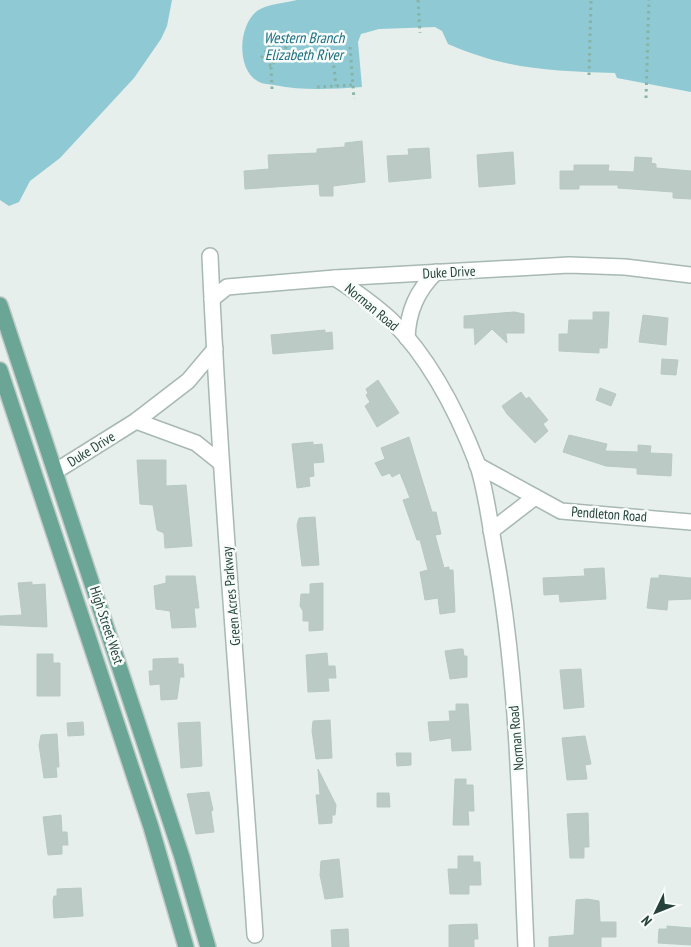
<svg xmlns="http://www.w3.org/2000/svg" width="691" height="947" viewBox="0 0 691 947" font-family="'PT Sans Narrow',sans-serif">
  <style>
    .water { fill: #8ec9d4 }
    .building { fill: #bbcac4; stroke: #b8c9c2 }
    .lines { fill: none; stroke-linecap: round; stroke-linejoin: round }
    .street-casing { stroke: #a8b8b2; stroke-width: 18 }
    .primary-casing { stroke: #c2cac8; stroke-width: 18 }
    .path { stroke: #86b3a5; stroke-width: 3; stroke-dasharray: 2.5 4; stroke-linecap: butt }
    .street { stroke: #fff; stroke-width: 15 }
    .primary { stroke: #6aa596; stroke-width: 15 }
    .labels { text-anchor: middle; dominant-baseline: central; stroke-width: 5; stroke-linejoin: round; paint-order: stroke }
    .street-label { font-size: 14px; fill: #24423a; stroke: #f7fbf9 }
    .water-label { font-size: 15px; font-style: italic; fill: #1c6f80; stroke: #f7fbf9 }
  </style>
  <rect width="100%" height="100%" fill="#e6efeb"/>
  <g class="water">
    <polygon points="0,0 172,0 167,26 161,39 134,78 60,158 30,181 19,202 9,206 0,200"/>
    <path d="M297,0H691V92L617,78L615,73C551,71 508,70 448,44L442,31L435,27L379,29L361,34L358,42L362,87C330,89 305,91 274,85C269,84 263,84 259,82C236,70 238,26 257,11C266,4 286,3 297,0Z"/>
  </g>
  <g class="building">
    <polygon points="362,141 365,182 333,186 333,196 320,196 319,184 245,189 244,171 269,169 268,155 317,153 317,149 345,147 345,143"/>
    <polygon points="429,148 431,178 389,182 387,156 409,155 408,149"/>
    <polygon points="513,152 515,184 479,187 477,155"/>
    <polygon points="635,157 652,158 651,163 656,164 656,168 691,171 691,199 673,198 673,192 618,188 618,185 579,185 579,189 560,189 560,171 574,171 574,165 609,165 608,171 634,172"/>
    <polygon points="514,312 524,314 524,333 506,333 507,343 492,329 475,345 474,328 464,328 464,316"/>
    <polygon points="593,312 609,312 607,348 599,348 599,353 559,351 559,334 568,334 569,320 593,320"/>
    <polygon points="643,315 668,318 666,345 639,342"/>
    <polygon points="325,330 325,333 332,332 333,349 273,354 271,335"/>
    <polygon points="662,359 678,360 676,375 661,374"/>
    <polygon points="378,380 399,413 377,427 365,406 370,402 366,395 368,393 366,389"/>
    <polygon points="600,388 616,394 611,406 596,400"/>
    <polygon points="521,392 526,399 529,397 548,420 543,424 548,431 535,443 507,414 502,406"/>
    <polygon points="569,435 607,444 605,451 638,452 638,445 651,446 650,453 672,454 671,476 637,474 637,468 606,466 563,452"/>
    <polygon points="409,437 432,512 436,512 441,534 435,535 444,568 449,567 449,570 453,570 455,612 440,614 438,598 425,600 420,572 428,570 420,540 417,540 403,500 410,498 400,473 392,477 390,473 382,476 375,463 385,459 381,448"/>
    <polygon points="313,442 313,445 322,444 324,462 313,463 314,476 309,477 310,486 297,488 292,444"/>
    <polygon points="137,460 166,460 166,486 186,485 192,546 165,548 164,533 157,530 153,505 140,504"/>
    <polygon points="315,517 319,565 302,566 297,525 299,518"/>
    <polygon points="604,568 606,599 560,602 559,594 544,595 543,578 585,576 584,569"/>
    <polygon points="659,575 691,578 691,599 668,600 667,610 647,608 651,578 659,578"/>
    <polygon points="166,576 195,576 199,608 194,608 196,627 172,628 170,611 156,609 154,586 166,583"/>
    <polygon points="32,582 32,585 45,584 47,627 0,625 0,616 22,615 18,583"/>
    <polygon points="323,583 323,630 309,631 309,621 303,621 303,611 300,606 301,594 310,594 310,584"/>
    <polygon points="459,649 463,649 464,656 467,656 467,677 450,679 445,651"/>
    <polygon points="327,653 328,666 335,666 336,678 328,678 329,691 308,692 306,655"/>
    <polygon points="37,654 53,654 53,663 60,663 60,696 37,696"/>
    <polygon points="178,658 178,664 183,664 184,677 180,677 177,699 161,700 160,684 150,685 149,671 153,671 153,659"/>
    <polygon points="581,669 584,707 564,709 560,670"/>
    <polygon points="456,704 468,704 471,750 452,751 451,738 430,741 428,722 450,721 449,711 456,711"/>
    <polygon points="330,720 332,758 316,759 312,731 313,721"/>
    <polygon points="83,722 84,735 68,736 67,723"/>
    <polygon points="200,722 202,766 181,768 178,723"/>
    <polygon points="57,734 59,767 56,767 57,777 44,778 39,745 41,735"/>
    <polygon points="585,736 591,764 585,765 587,779 567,780 562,738"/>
    <polygon points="396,753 411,753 411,765 397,766"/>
    <polygon points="318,769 336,805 335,815 332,815 332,823 319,824 316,795 320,795"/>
    <polygon points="455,779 466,779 466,785 473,785 474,811 468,811 469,825 453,825"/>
    <polygon points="209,792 213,810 211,812 214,832 196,834 187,794"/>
    <polygon points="377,793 389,793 390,807 377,807"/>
    <polygon points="588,813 589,847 584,847 584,858 570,858 567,814"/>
    <polygon points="61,815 62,832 67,832 68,845 62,845 62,854 48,855 43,817"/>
    <polygon points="458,856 473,856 473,862 480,862 481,885 469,885 469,894 450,894 448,869 458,869"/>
    <polygon points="339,859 343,897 325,899 320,875 321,861"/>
    <polygon points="81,888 83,916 54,918 53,901 54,896 57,896 57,889"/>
    <polygon points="587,899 599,901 600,922 616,922 616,937 601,937 601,947 549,947 549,937 574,935 576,900"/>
    <polygon points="477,924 478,939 474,939 474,947 449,947 449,925"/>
    <polygon points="667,926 691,928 691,945 658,943 659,929 667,929"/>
    <polygon points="348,929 349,947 332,947 331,930"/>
  </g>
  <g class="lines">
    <defs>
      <g id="street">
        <path d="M210,256C220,483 240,709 255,935"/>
        <path d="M335,278C355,291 375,305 392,321C430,359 458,414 477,463C486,489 490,525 495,552C519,682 520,815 526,947"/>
        <polyline points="212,299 227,287 335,278 569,265 625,267 691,275"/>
        <path d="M407,338C408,311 417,291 436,272"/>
        <polyline points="136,421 196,443 221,463"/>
        <polyline points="477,465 561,511 691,522"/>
        <polyline points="56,471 136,421 188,381 215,349"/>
        <polyline points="491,531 535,497"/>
      </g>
      <g id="primary">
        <polyline points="0,305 182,857 208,947"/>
        <polyline points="0,370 151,827 186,947"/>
      </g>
    </defs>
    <use href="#street" class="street-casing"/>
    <use href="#primary" class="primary-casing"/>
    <g class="path">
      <polyline points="418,0 420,33"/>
      <polyline points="350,47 354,99"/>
      <polyline points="333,59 336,86"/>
      <polyline points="271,66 261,58 276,37"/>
      <polyline points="589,75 591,0"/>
      <polyline points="317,87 353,85"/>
      <polyline points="272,89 271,66 287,46"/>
      <polyline points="646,98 649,0"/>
    </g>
    <use href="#street" class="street"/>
    <use href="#primary" class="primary"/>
  </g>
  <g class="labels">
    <g class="street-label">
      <text transform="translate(449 272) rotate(-3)">Duke Drive</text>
      <text transform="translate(372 307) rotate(40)">Norman Road</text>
      <text transform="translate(91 449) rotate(-32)">Duke Drive</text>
      <text transform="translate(609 514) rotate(4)">Pendleton Road</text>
      <text transform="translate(231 596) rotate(-95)">Green Acres Parkway</text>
      <text transform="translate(107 625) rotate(72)">High Street West</text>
      <text transform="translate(516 738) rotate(-95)">Norman Road</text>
    </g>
    <g class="water-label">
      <text x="304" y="37">Western Branch<tspan x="304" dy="17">Elizabeth River</tspan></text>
    </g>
  </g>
  <g transform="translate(656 912) rotate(227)" stroke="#f7fbf9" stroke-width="4" paint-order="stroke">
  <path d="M0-4L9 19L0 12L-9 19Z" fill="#24423a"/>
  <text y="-8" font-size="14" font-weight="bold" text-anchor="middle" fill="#24423a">N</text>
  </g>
</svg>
